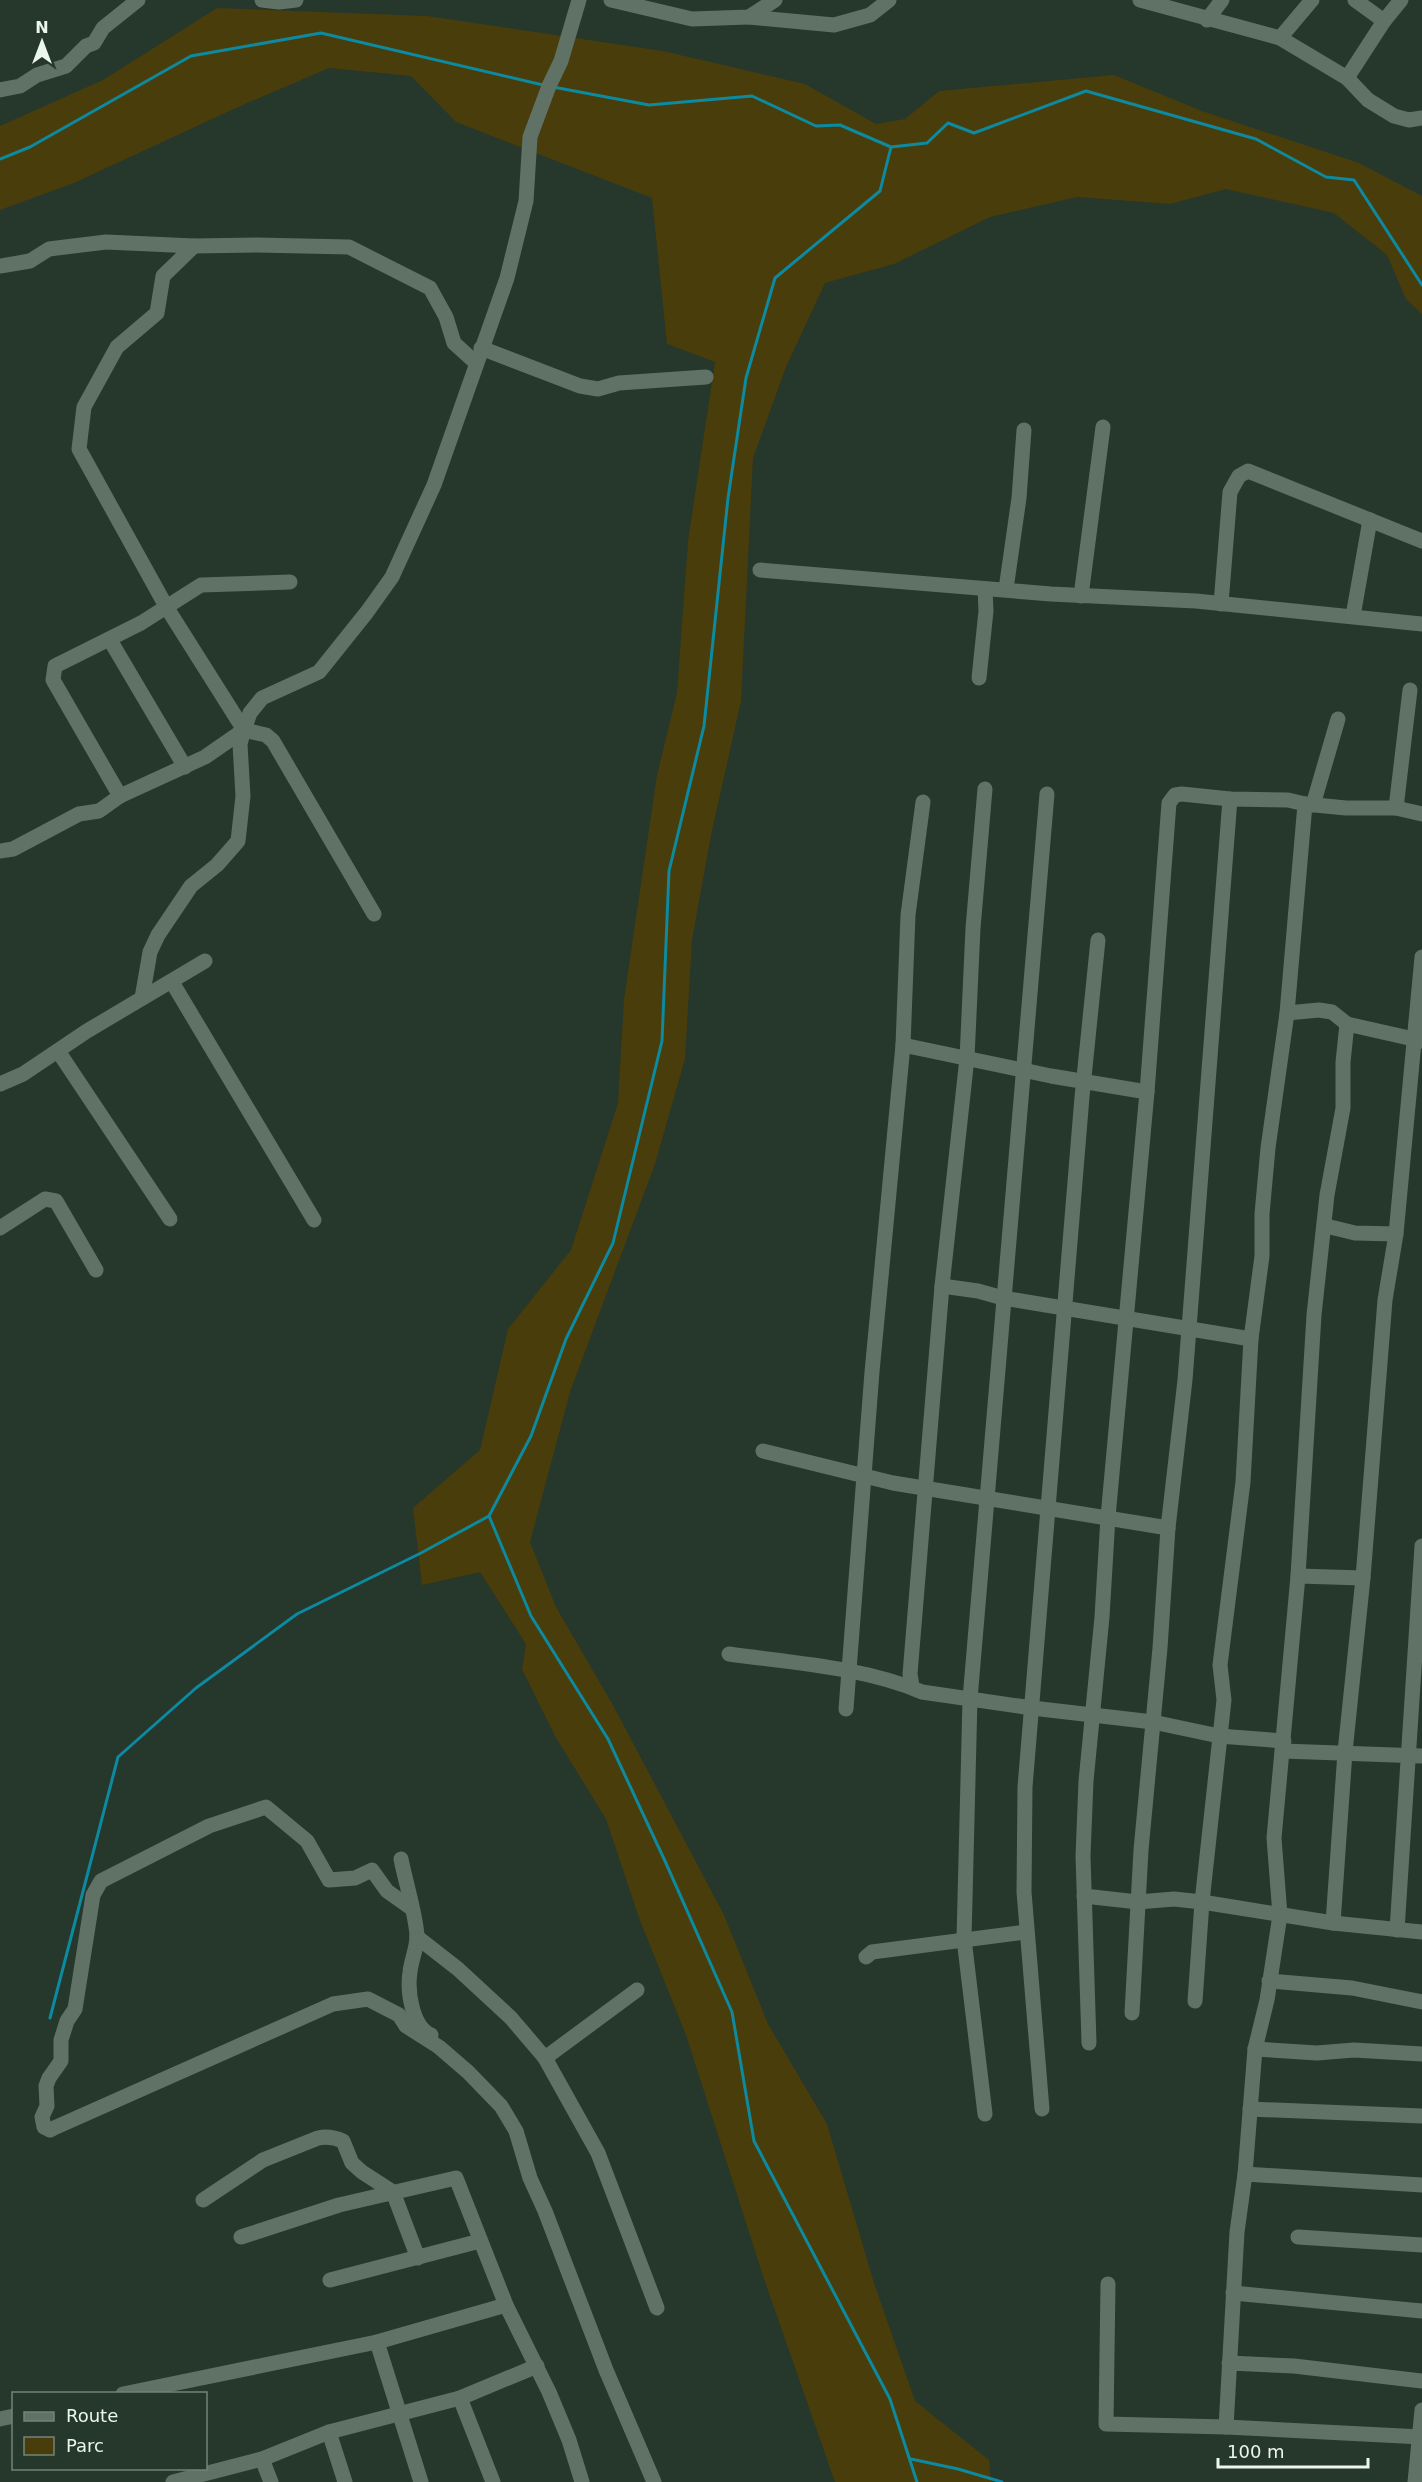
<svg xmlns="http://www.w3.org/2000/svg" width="1422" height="2482" viewBox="0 0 1422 2482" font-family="'DejaVu Sans',sans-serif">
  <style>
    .green { fill: #493d0b }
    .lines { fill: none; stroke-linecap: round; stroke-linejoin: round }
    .stream { stroke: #0d89a0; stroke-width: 3 }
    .minor { stroke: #5f7265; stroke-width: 15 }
  </style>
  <rect width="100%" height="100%" fill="#26372c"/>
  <polygon class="green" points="217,8 427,16 663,51 805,84 876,124 905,119 939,91 1114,75 1202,111 1359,163 1422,196 1422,314 1406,299 1387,255 1334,213 1226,189 1170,204 1077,197 990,217 894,264 825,283 786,367 753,458 741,701 711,835 692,940 685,1059 655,1164 570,1392 530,1542 556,1607 614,1707 724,1915 768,2024 827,2124 874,2283 915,2401 989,2460 991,2482 835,2482 764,2279 686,2035 639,1918 606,1819 555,1736 522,1669 526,1644 480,1572 422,1585 413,1508 480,1450 508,1329 571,1250 618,1103 624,999 657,775 677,693 688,541 715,362 667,344 652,198 456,122 411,76 329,68 238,107 74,183 0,210 0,126 103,80"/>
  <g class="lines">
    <g class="stream">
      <polyline points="553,87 649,105 752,96 816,126 840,125 891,147 927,143 948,123 974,133 1086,91 1256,139 1326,177 1354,180 1422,285"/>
      <polyline points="891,147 880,191 775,278 746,378 728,498 704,726 669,871 662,1041 613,1243 566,1339 531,1436 489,1516 531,1616 608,1739 665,1861 732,2012 754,2141 890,2399 917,2482"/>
      <polyline points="0,159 30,147 191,56 321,33 543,85"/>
      <polyline points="50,2018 118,1757 196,1688 297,1614 421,1553 489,1516"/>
      <polyline points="911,2459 958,2469 1002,2482"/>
    </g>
    <g class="minor">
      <polyline points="262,0 279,2 296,0"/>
      <polyline points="611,0 692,19 749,17 775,0"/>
      <polyline points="1140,0 1280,38 1347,78 1368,100 1394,116 1409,120 1422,118"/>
      <polyline points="1355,0 1384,21"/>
      <polyline points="749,17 834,25 870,15 889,0"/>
      <polyline points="1207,20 1222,0"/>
      <polyline points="1280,38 1312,0"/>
      <polyline points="1347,78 1384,21 1401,0"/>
      <polyline points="0,90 20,86 37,75 66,66 86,46 94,43 103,28 138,0"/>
      <polyline points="194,246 163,276 157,313 117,347 84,407 79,449 167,608 244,730 266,735 273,741 374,914"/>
      <polyline points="0,266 30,261 49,249 106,242 194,246 257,245 349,247 430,288 446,317 454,343 476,363"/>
      <polyline points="481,348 580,386 598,389 619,383 706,377"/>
      <polyline points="760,570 1051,594 1196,601 1422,624"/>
      <polyline points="1006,589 1019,498 1024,430"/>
      <polyline points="1081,596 1103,427"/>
      <polyline points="1221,604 1230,492 1239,476 1248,471 1422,541"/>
      <polyline points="1353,616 1370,520"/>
      <polyline points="110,640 185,767"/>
      <polyline points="979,678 986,611 985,589"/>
      <polyline points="120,796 53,680 55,666 141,623 201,585 290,582"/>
      <polyline points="1313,805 1338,719"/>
      <polyline points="1396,808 1410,690"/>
      <polyline points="0,851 13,849 79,814 99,811 120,796 205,757 244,730 250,713 262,698 319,672 367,612 392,577 434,485 507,278 526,201 530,137 549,86 561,61 579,0"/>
      <polyline points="172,982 314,1220"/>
      <polyline points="142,998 150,952 158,935 191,886 217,865 238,841 243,796 240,744 244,730"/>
      <polyline points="1287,1013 1319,1010 1332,1012 1347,1024 1422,1041"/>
      <polyline points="903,1045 1051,1076 1147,1092"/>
      <polyline points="58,1051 170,1219"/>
      <polyline points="0,1084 23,1074 87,1031 205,961"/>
      <polyline points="1326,1226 1355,1233 1396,1234"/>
      <polyline points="0,1228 45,1199 56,1201 96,1270"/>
      <polyline points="942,1286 978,1291 1003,1298 1251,1339"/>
      <polyline points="763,1451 893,1483 1168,1528"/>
      <polyline points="1298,1576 1363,1578"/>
      <path d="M729,1654C793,1663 863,1667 922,1692L1032,1708L1153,1722L1219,1736L1284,1741"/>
      <polyline points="912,1686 910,1674 942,1286 967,1058 973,928 985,789"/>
      <polyline points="846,1709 872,1372 903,1045 908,915 923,802"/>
      <polyline points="1283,1751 1422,1756"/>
      <path d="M401,1859C405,1880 416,1915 417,1936C417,1948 411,1961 410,1972C407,1991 412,2027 431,2035"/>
      <polyline points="1084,1896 1138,1902 1174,1899 1202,1902 1333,1923 1422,1932"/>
      <polyline points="411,1908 387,1891 372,1870 355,1878 329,1880 307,1841 266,1807 209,1826 101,1881 93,1895 75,2009 67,2021 61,2040 61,2061 49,2078 46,2086 47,2106 42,2117 44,2127 50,2130 54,2128 333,2004 368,1999 399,2015 406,2026 439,2047 468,2072 501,2106 516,2131 530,2178 545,2211 606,2370 654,2482"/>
      <polyline points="1333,1923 1345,1752 1363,1578 1385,1300 1396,1234 1422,957"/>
      <polyline points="1397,1930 1422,1546"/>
      <polyline points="417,1937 458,1969 511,2018 545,2058 598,2153 657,2308"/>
      <polyline points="866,1957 872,1952 1026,1932"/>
      <polyline points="1269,1981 1352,1988 1422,2002"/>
      <polyline points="1195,2001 1202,1902 1224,1700 1220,1665 1243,1482 1251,1339 1262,1256 1262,1214 1268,1148 1287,1013 1305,804"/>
      <polyline points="1132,2013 1141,1850 1160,1648 1168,1528 1185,1380 1230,799"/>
      <polyline points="1089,2043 1083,1856 1086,1781 1102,1617 1108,1517 1147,1092 1169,803 1175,795 1182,794 1230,799 1288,800 1305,804 1346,808 1396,808 1422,814"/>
      <polyline points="1255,2049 1317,2053 1354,2050 1422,2054"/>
      <polyline points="545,2058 637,1990"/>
      <polyline points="1042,2109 1024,1892 1025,1787 1082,1097 1098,940"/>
      <polyline points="1250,2109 1422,2116"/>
      <polyline points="985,2114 964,1939 970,1699 1047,794"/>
      <polyline points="1245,2174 1422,2185"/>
      <path d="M203,2200L263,2160L318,2138C327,2136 334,2137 343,2141L352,2163L362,2172L393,2192L418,2258"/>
      <polyline points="241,2237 339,2205 456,2178 506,2305 549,2392 569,2440 582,2482"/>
      <polyline points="1298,2237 1422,2245"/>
      <polyline points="330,2280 480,2241"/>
      <polyline points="1108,2284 1106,2424 1226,2427 1422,2437"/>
      <polyline points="1233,2293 1422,2311"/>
      <polyline points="377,2342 421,2482"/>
      <polyline points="1229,2363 1294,2366 1422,2381"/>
      <polyline points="123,2394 377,2342 506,2305"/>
      <polyline points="0,2419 14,2416"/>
      <polyline points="1226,2427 1237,2232 1245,2174 1255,2049 1267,2000 1280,1915 1274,1838 1298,1576 1314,1315 1327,1195 1343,1108 1343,1062 1347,1024"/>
      <polyline points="329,2432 345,2482"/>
      <polyline points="262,2459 271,2482"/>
      <polyline points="173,2482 262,2459 329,2432 460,2398"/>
      <polyline points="493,2482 460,2398 537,2366"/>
      <polyline points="1415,2482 1422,2410"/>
    </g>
  </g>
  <rect x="12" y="2392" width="195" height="78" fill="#26372c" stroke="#75837a" stroke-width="1.5"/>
  <rect x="24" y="2412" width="30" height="9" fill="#5f7265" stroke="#75837a" stroke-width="1.5"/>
  <text x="66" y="2422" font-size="18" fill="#ebf6ee">Route</text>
  <rect x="24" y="2437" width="30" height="18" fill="#493d0b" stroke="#75837a" stroke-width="1.5"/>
  <text x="66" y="2452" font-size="18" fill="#ebf6ee">Parc</text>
  <g transform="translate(42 42)" stroke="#26372c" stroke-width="4.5" paint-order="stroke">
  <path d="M0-4.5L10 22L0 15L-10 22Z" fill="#ebf6ee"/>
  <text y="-9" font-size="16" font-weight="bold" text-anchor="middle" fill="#ebf6ee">N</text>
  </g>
  <path d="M1218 2458v9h150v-9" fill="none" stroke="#ebf6ee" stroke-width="3"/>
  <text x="1227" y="2458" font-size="18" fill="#ebf6ee" stroke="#26372c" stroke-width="4.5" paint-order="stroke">100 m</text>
</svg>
